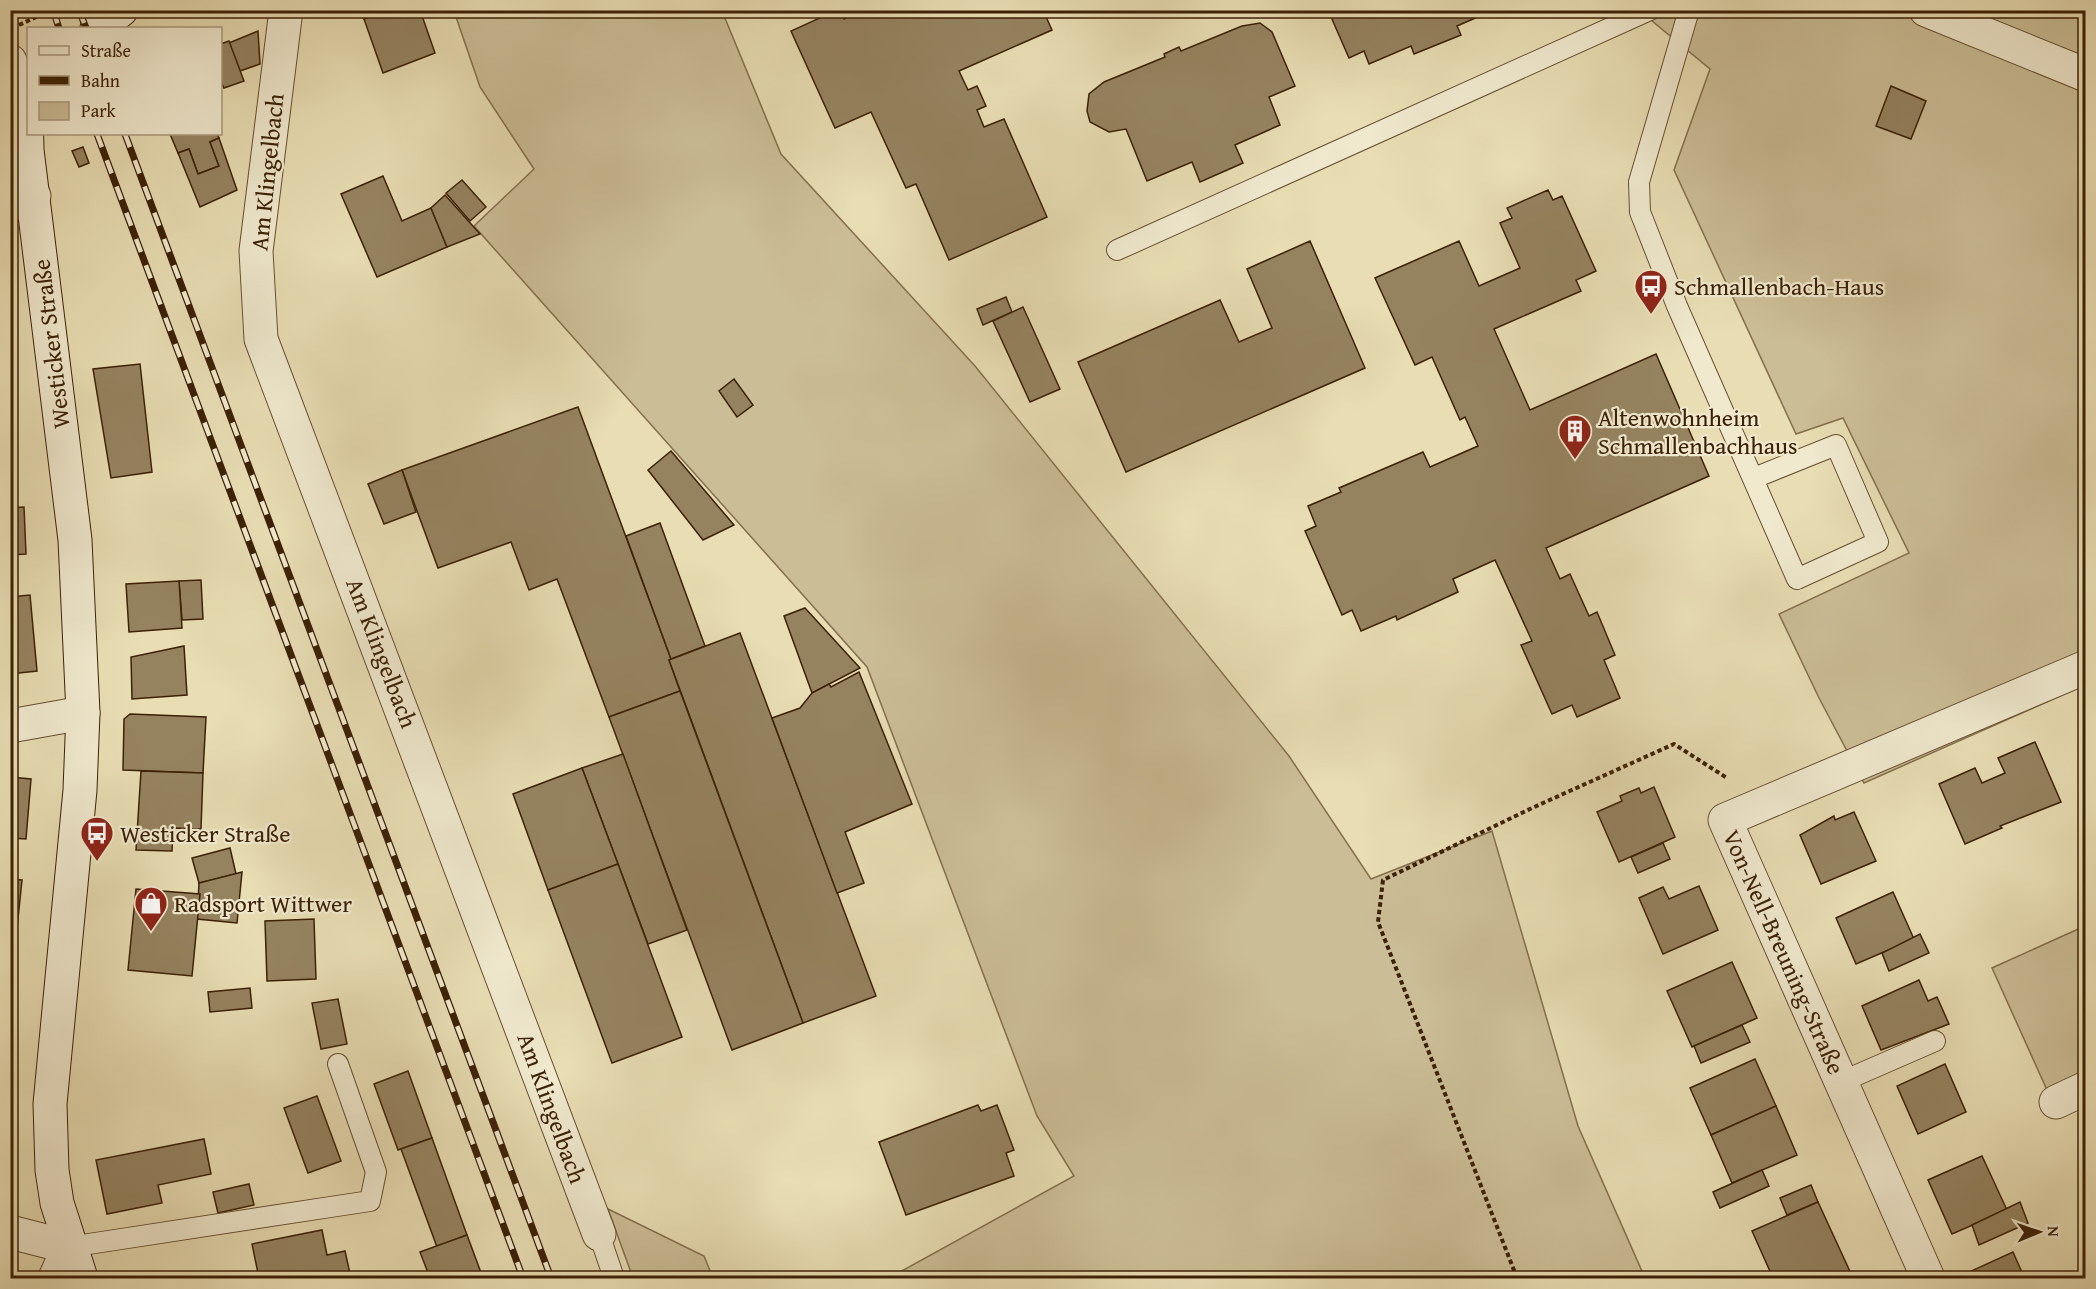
<svg xmlns="http://www.w3.org/2000/svg" width="2096" height="1289" viewBox="0 0 2096 1289" font-family="'Gentium Book Plus',serif">
  <style>
    .green { fill: #cbbd96; stroke: #846f4e; stroke-width: 1.5 }
    .building { fill: #958360; stroke: #3c2106; stroke-width: 1.5 }
    .lines { fill: none; stroke-linecap: round; stroke-linejoin: round }
    .lane-casing { stroke: #675031; stroke-width: 22 }
    .street-casing { stroke: #675031; stroke-width: 35 }
    .secondary-casing { stroke: #3c2106; stroke-width: 35 }
    .path { stroke: #3c2106; stroke-width: 4; stroke-dasharray: 4.5 3; stroke-linecap: butt }
    .lane { stroke: #f0e9ce; stroke-width: 20 }
    .street { stroke: #f0e9ce; stroke-width: 33 }
    .secondary { stroke: #f0e9ce; stroke-width: 33 }
    .rail-casing { stroke: #3c2106; stroke-width: 7 }
    .rail { stroke: #f0e9ce; stroke-width: 4.5; stroke-dasharray: 14; stroke-linecap: butt }
    .labels { text-anchor: middle; dominant-baseline: central; stroke-width: 4.5; stroke-linejoin: round; paint-order: stroke }
    .street-label { font-size: 24px; fill: #3c2106; stroke: #f0e9ce }
    .poi-label { font-size: 24px; fill: #3c2106; stroke: #f0e9ce; text-anchor: start }
  </style>
  <rect width="100%" height="100%" fill="#e8ddb3"/>
  <filter id="stains"><feTurbulence type="fractalNoise" baseFrequency=".00333" numOctaves="4"/><feColorMatrix values="0 0 0 0 .2 0 0 0 0 .09 0 0 0 0 .02 0 0 0 .5 -.17"/></filter>
  <radialGradient id="worn" r=".72"><stop offset=".6" stop-color="#630" stop-opacity="0"/><stop offset="1" stop-color="#630" stop-opacity=".3"/></radialGradient>
  <g class="green">
    <polygon points="454,11 722,11 781,154 975,366 1289,756 1371,879 1492,831 1578,1126 1645,1278 889,1278 1074,1176 1037,1116 867,667 474,226 534,169 480,87"/>
    <polygon points="1640,11 2085,11 2085,685 1864,783 1819,698 1779,614 1909,553 1843,418 1796,434 1674,170 1710,69"/>
    <polygon points="2085,926 2085,1073 2047,1090 1992,968"/>
    <polygon points="608,1209 704,1256 713,1278 633,1278"/>
  </g>
  <g class="building">
    <polygon points="360,10 389,10 364,19"/>
    <polygon points="389,10 420,10 435,53 383,73 364,19"/>
    <polygon points="837,10 840,10 844,19 862,10 1043,10 1052,30 959,71 968,90 977,86 986,106 977,110 984,127 1004,119 1047,217 949,260 916,184 906,188 871,112 835,128 791,31"/>
    <polygon points="1328,10 1478,10 1480,16 1457,26 1461,35 1414,54 1411,46 1369,64 1364,51 1349,58"/>
    <polygon points="1260,23 1272,32 1295,86 1269,97 1280,125 1235,145 1243,163 1200,182 1192,162 1147,181 1126,129 1109,132 1090,122 1087,111 1089,94 1104,82 1165,57 1164,54 1179,47 1181,51 1242,26"/>
    <polygon points="258,31 260,64 240,71 229,43"/>
    <polygon points="229,41 244,81 224,88 220,80 220,44"/>
    <polygon points="1891,86 1926,101 1911,139 1876,126"/>
    <polygon points="170,134 217,134 219,138 210,142 219,166 198,174 189,149 178,153"/>
    <polygon points="219,138 237,190 200,207 178,153 189,149 198,174 219,166 210,142"/>
    <polygon points="83,147 89,163 79,167 72,151"/>
    <polygon points="383,176 402,221 431,208 447,247 377,277 341,194"/>
    <polygon points="462,180 486,207 470,221 446,193"/>
    <polygon points="1548,190 1553,200 1562,196 1596,271 1576,280 1581,291 1494,329 1530,410 1656,354 1709,476 1546,548 1560,579 1570,574 1589,616 1597,612 1615,655 1604,660 1620,698 1577,717 1572,705 1552,714 1521,645 1532,641 1495,560 1453,579 1458,592 1397,620 1396,616 1361,631 1352,610 1342,615 1305,531 1316,526 1308,506 1341,492 1339,488 1423,452 1430,467 1478,446 1465,417 1460,420 1432,357 1415,365 1375,278 1459,241 1479,286 1520,268 1500,223 1512,218 1507,208"/>
    <polygon points="445,195 480,234 447,247 431,208"/>
    <polygon points="1310,241 1365,368 1126,472 1078,362 1220,300 1239,342 1272,328 1247,269"/>
    <polygon points="1006,297 1012,312 983,325 977,309"/>
    <polygon points="1023,307 1060,389 1030,402 993,321"/>
    <polygon points="140,364 152,472 111,478 93,369"/>
    <polygon points="734,379 753,405 737,417 719,391"/>
    <polygon points="578,407 671,659 669,660 680,691 609,717 557,579 529,590 511,542 438,568 402,470"/>
    <polygon points="10,425 14,425 17,442 10,447"/>
    <polygon points="671,451 734,525 703,540 648,470"/>
    <polygon points="402,470 416,512 384,524 368,484"/>
    <polygon points="24,507 26,554 10,555 10,508"/>
    <polygon points="660,523 705,646 671,659 626,536"/>
    <polygon points="201,580 203,619 182,620 179,581"/>
    <polygon points="179,581 182,628 129,632 126,584"/>
    <polygon points="30,595 37,671 10,674 10,597"/>
    <polygon points="805,608 860,668 812,693 784,616"/>
    <polygon points="740,633 876,996 803,1023 669,660"/>
    <polygon points="184,646 187,695 132,699 131,657"/>
    <polygon points="859,672 912,804 845,832 864,883 837,893 772,718 800,708 812,693 829,684 831,687"/>
    <polygon points="680,691 803,1023 732,1050 609,717"/>
    <polygon points="130,714 206,717 203,773 123,770 124,719"/>
    <polygon points="2035,742 2061,802 2000,826 2002,828 1965,844 1939,784 1975,768 1982,783 2005,773 1998,758"/>
    <polygon points="623,754 687,930 648,944 582,768"/>
    <polygon points="582,768 618,864 548,890 513,794"/>
    <polygon points="141,771 203,773 201,829 173,828 172,851 136,850"/>
    <polygon points="10,777 31,779 26,839 10,838"/>
    <polygon points="1654,787 1675,837 1619,862 1597,812 1622,801 1620,796 1639,788 1641,793"/>
    <polygon points="1854,812 1876,861 1821,884 1800,835 1834,816 1835,820"/>
    <polygon points="1663,843 1670,859 1638,873 1631,857"/>
    <polygon points="230,848 236,874 199,883 192,858"/>
    <polygon points="618,864 682,1037 612,1063 548,890"/>
    <polygon points="242,872 237,923 197,919 199,883"/>
    <polygon points="10,879 22,880 16,938 10,937"/>
    <polygon points="1699,886 1718,930 1663,954 1639,898 1663,887 1669,899"/>
    <polygon points="136,889 200,894 192,976 128,970"/>
    <polygon points="1893,892 1914,939 1856,964 1836,918"/>
    <polygon points="314,919 316,979 267,981 265,921"/>
    <polygon points="1920,934 1929,953 1889,971 1882,953"/>
    <polygon points="1732,962 1757,1018 1692,1047 1667,991"/>
    <polygon points="1919,980 1928,1001 1937,997 1949,1024 1881,1050 1862,1006"/>
    <polygon points="250,988 252,1008 210,1012 208,992"/>
    <polygon points="338,999 347,1044 321,1049 312,1003"/>
    <polygon points="1742,1025 1750,1042 1701,1063 1694,1046"/>
    <polygon points="1755,1059 1776,1106 1711,1135 1690,1088"/>
    <polygon points="1945,1064 1966,1112 1918,1134 1897,1086"/>
    <polygon points="408,1071 432,1138 398,1150 374,1084"/>
    <polygon points="317,1096 341,1161 308,1173 284,1108"/>
    <polygon points="978,1105 981,1111 997,1105 1014,1150 1006,1153 1014,1176 906,1215 879,1142"/>
    <polygon points="1776,1106 1797,1155 1732,1183 1711,1135"/>
    <polygon points="432,1138 467,1235 437,1247 401,1149"/>
    <polygon points="204,1139 211,1174 158,1185 162,1203 107,1214 96,1160"/>
    <polygon points="1982,1156 2007,1210 1952,1234 1928,1180"/>
    <polygon points="1762,1170 1769,1186 1720,1208 1713,1192"/>
    <polygon points="249,1184 254,1205 218,1213 213,1192"/>
    <polygon points="1811,1185 1818,1202 1787,1215 1780,1198"/>
    <polygon points="1818,1202 1853,1278 1773,1278 1752,1231"/>
    <polygon points="2020,1202 2028,1223 1979,1245 1972,1225"/>
    <polygon points="322,1230 327,1255 345,1251 351,1278 259,1278 252,1244"/>
    <polygon points="467,1235 483,1278 430,1278 420,1252"/>
    <polygon points="2013,1252 2024,1277 2031,1274 2033,1278 1972,1278 1969,1272"/>
  </g>
  <g class="lines">
    <defs>
      <g id="lane">
        <polyline points="1689,10 1639,182 1640,212 1677,306 1797,579 1878,542 1836,445 1754,478"/>
        <polyline points="1117,250 1650,10"/>
        <polyline points="1841,1082 1935,1041"/>
        <polyline points="599,1234 614,1278"/>
        <polyline points="69,1247 370,1201 376,1172 338,1064"/>
      </g>
      <g id="street">
        <polyline points="286,10 256,251 261,339 599,1234"/>
        <polyline points="1926,10 2086,75"/>
        <polyline points="10,61 26,112"/>
        <polyline points="10,205 34,196"/>
        <polyline points="10,726 83,713"/>
        <polyline points="2056,1102 2086,1088"/>
        <polyline points="10,1232 69,1247 55,1278"/>
        <polyline points="1928,1278 1725,820 2086,667"/>
      </g>
      <g id="secondary">
        <polyline points="97,28 121,10"/>
        <polyline points="28,106 26,112 27,150 75,540 83,713 80,790 50,1104 52,1170 57,1203 81,1278"/>
      </g>
    </defs>
    <use href="#lane" class="lane-casing"/>
    <use href="#street" class="street-casing"/>
    <use href="#secondary" class="secondary-casing"/>
    <g class="path">
      <polyline points="19,25 51,10"/>
      <polyline points="1517,1278 1378,922 1383,880 1532,808 1674,744 1727,778"/>
    </g>
    <use href="#lane" class="lane"/>
    <use href="#street" class="street"/>
    <use href="#secondary" class="secondary"/>
    <defs>
      <g id="rail">
        <polyline points="53,10 59,28"/>
        <polyline points="79,10 86,28"/>
        <polyline points="97,134 523,1278"/>
        <polyline points="125,134 551,1278"/>
      </g>
    </defs>
    <use href="#rail" class="rail-casing"/>
    <use href="#rail" class="rail"/>
  </g>
  <defs>
    <symbol id="bus-pin" viewBox="-11 -11 22 30"><path d="M0 17L-7.5 6A9.5 9.5 0 1 1 7.5 6Z" fill="#8f2418" stroke="#f0e9ce"/><path d="M-5-6H5V4H4V6H2V4H-2V6H-4V4H-5ZM-3.5-4V0h7V-4ZM-3.5 1.2v1.5H-2V1.2ZM2 1.2v1.5H3.5V1.2Z" fill="#fff"/></symbol>
    <symbol id="building-pin" viewBox="-11 -11 22 30"><path d="M0 17L-7.5 6A9.5 9.5 0 1 1 7.5 6Z" fill="#8f2418" stroke="#f0e9ce"/><path d="M-4-6H4V6H1V3H-1V6H-4ZM-2.5-4.3h1.7v1.8h-1.7ZM.8-4.3h1.7v1.8H.8ZM-2.5-1h1.7V.8h-1.7ZM.8-1h1.7V.8H.8Z" fill="#fff"/></symbol>
    <symbol id="shop-pin" viewBox="-11 -11 22 30"><path d="M0 17L-7.5 6A9.5 9.5 0 1 1 7.5 6Z" fill="#8f2418" stroke="#f0e9ce"/><path d="M-5-2.5h2.3a2.7 3.5 0 0 1 5.4 0H5L5.5 6h-11ZM-1.5-2.5h3a1.5 2.3 0 0 0-3 0Z" fill="#fff"/></symbol>
  </defs>
  <g fill-rule="evenodd">
    <use href="#bus-pin" x="1632" y="267" width="38" height="52"/>
    <use href="#building-pin" x="1556" y="412" width="38" height="52"/>
    <use href="#bus-pin" x="78" y="814" width="38" height="52"/>
    <use href="#shop-pin" x="132" y="884" width="38" height="52"/>
  </g>
  <g class="labels">
    <g class="street-label">
      <text transform="translate(267 172) rotate(-84)">Am Klingelbach</text>
      <text transform="translate(51 344) rotate(-97)">Westicker Straße</text>
      <text transform="translate(382 653) rotate(69)">Am Klingelbach</text>
      <text transform="translate(1784 952) rotate(66)">Von-Nell-Breuning-Straße</text>
      <text transform="translate(552 1108) rotate(70)">Am Klingelbach</text>
    </g>
    <g class="poi-label">
      <text x="1674" y="286">Schmallenbach-Haus</text>
      <text x="1598" y="417">Altenwohnheim<tspan x="1598" dy="28">Schmallenbachhaus</tspan></text>
      <text x="120" y="833">Westicker Straße</text>
      <text x="174" y="903">Radsport Wittwer</text>
    </g>
  </g>
  <rect width="2096" height="1289" fill="none" stroke="#e8ddb3" stroke-width="36"/>
  <rect x="12" y="12" width="2072" height="1265" fill="none" stroke="#3c2106" stroke-width="3"/>
  <rect x="18" y="18" width="2060" height="1253" fill="none" stroke="#3c2106" stroke-width="1.5"/>
  <rect x="27" y="27" width="195" height="108" fill="#f0e9ce" stroke="#a8997e" stroke-width="1.5"/>
  <rect x="39" y="46" width="30" height="9" fill="#f0e9ce" stroke="#a8997e" stroke-width="1.5"/>
  <text x="81" y="57" font-size="18" fill="#3c2106">Straße</text>
  <rect x="39" y="76" width="30" height="9" fill="#3c2106" stroke="#a8997e" stroke-width="1.5"/>
  <text x="81" y="87" font-size="18" fill="#3c2106">Bahn</text>
  <rect x="39" y="102" width="30" height="18" fill="#cbbd96" stroke="#a8997e" stroke-width="1.5"/>
  <text x="81" y="117" font-size="18" fill="#3c2106">Park</text>
  <g transform="translate(2039 1232) rotate(88)" stroke="#f0e9ce" stroke-width="4.5" paint-order="stroke">
  <path d="M0-4.5L10 22L0 15L-10 22Z" fill="#3c2106"/>
  <text y="-9" font-size="16" font-weight="bold" text-anchor="middle" fill="#3c2106">N</text>
  </g>
  <rect width="100%" height="100%" filter="url(#stains)"/>
  <rect width="100%" height="100%" fill="url(#worn)"/>
</svg>
